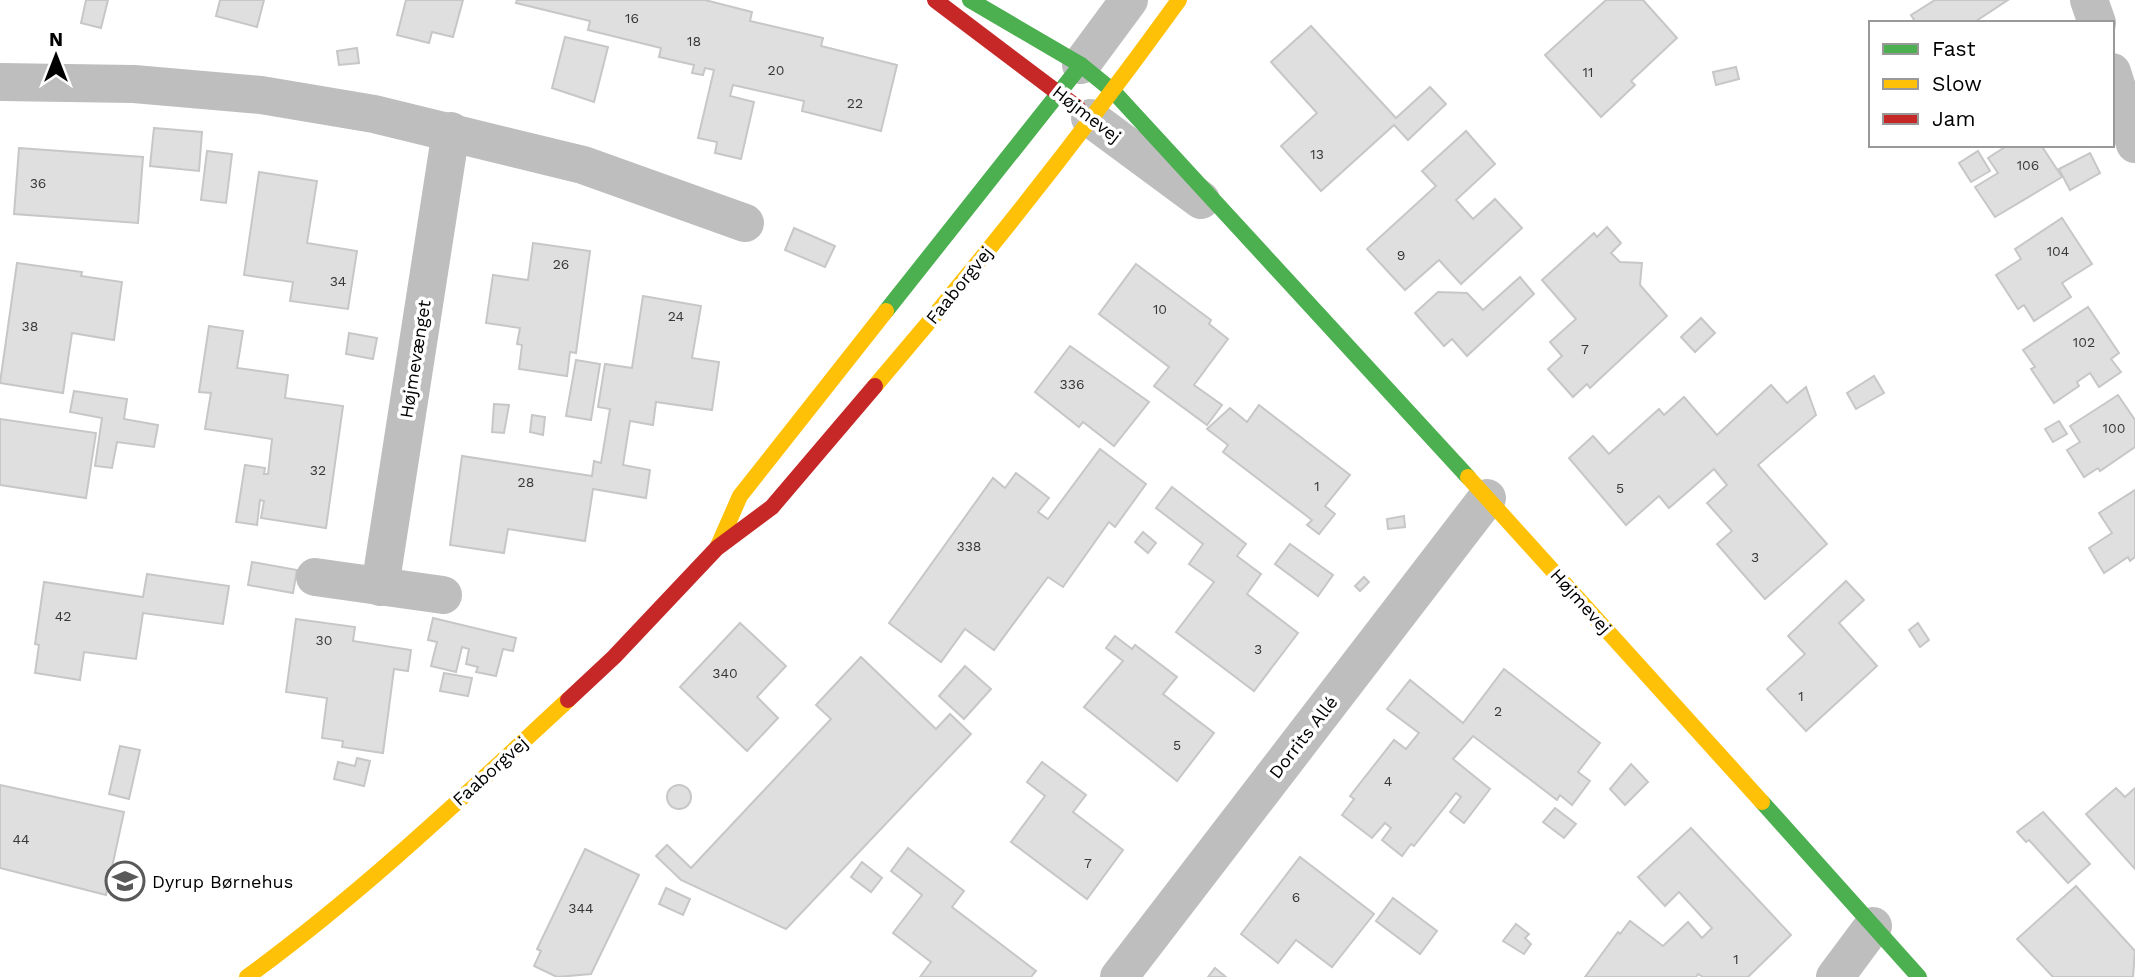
<svg xmlns="http://www.w3.org/2000/svg" width="2135" height="977" viewBox="0 0 2135 977" font-family="'Work Sans',sans-serif">
  <style>
    .building { fill: #dfdfdf; stroke: #c7c7c7; stroke-width: 2 }
    .lines { fill: none; stroke-linecap: round; stroke-linejoin: round }
    .street { stroke: #bebebe; stroke-width: 38 }
    .fast { stroke: #4caf50; stroke-width: 16 }
    .slow { stroke: #ffc107; stroke-width: 16 }
    .jam { stroke: #c62828; stroke-width: 16 }
    .labels { text-anchor: middle; dominant-baseline: central; stroke-width: 7; stroke-linejoin: round; paint-order: stroke }
    .number-label { font-size: 14px; fill: #383838 }
    .street-label { font-size: 18px; fill: #000; stroke: #fff }
    .poi-label { font-size: 18px; fill: #000; stroke: #fff; text-anchor: start }
  </style>
  <rect width="100%" height="100%" fill="#fff"/>
  <g class="building">
    <polygon points="86,0 108,0 101,28 81,23"/>
    <polygon points="220,0 264,0 257,27 216,16"/>
    <polygon points="406,0 463,0 453,37 432,32 429,43 397,35"/>
    <polygon points="517,0 705,0 752,12 750,21 823,38 821,46 897,65 881,131 802,111 804,101 733,85 730,96 754,102 741,159 715,153 717,142 698,138 714,70 705,68 703,75 692,73 694,65 659,57 661,48 588,30 590,21 516,3"/>
    <polygon points="1606,0 1643,0 1677,38 1631,81 1635,85 1601,117 1545,55"/>
    <polygon points="1935,0 2008,0 1973,23 1916,23 1911,15"/>
    <polygon points="1311,26 1396,118 1430,87 1446,104 1408,140 1394,125 1321,191 1281,146 1317,113 1271,62"/>
    <polygon points="565,37 608,47 594,102 552,88"/>
    <polygon points="357,48 359,63 339,65 337,51"/>
    <polygon points="1736,67 1739,79 1716,85 1713,72"/>
    <polygon points="154,128 202,132 199,171 150,166"/>
    <polygon points="1466,131 1495,164 1456,200 1473,219 1495,199 1522,228 1461,284 1439,260 1405,290 1367,249 1436,186 1422,171"/>
    <polygon points="2008,145 2041,145 2062,177 1995,217 1975,187 1998,173 1988,158"/>
    <polygon points="19,148 143,157 138,223 14,214"/>
    <polygon points="207,151 232,154 226,203 201,200"/>
    <polygon points="1978,151 1990,171 1971,182 1959,163"/>
    <polygon points="2090,153 2100,173 2070,190 2059,169"/>
    <polygon points="259,172 317,181 307,243 357,251 348,309 290,301 293,282 244,275"/>
    <polygon points="2062,218 2092,264 2062,283 2071,297 2034,321 2024,305 2018,309 1996,275 2021,259 2015,249"/>
    <polygon points="1607,227 1621,243 1611,253 1620,262 1642,263 1640,285 1667,316 1590,388 1587,384 1573,397 1548,369 1562,356 1550,342 1576,319 1542,280 1594,233 1597,237"/>
    <polygon points="794,228 835,246 825,267 785,250"/>
    <polygon points="533,243 590,251 576,353 570,352 567,376 519,369 522,345 517,344 520,328 486,323 493,275 528,280"/>
    <polygon points="17,263 82,272 81,276 122,282 114,340 72,333 63,393 0,383"/>
    <polygon points="1136,264 1211,320 1209,324 1228,339 1194,385 1222,405 1207,425 1154,386 1169,367 1099,314"/>
    <polygon points="1520,277 1534,294 1467,356 1452,339 1444,346 1415,313 1438,292 1467,293 1483,310"/>
    <polygon points="643,296 701,306 692,358 719,362 712,410 656,402 653,425 630,421 623,465 650,470 646,498 593,489 585,541 508,529 504,553 450,545 462,456 592,476 594,461 601,463 610,409 598,407 605,364 632,368"/>
    <polygon points="2088,307 2119,353 2111,359 2121,372 2099,387 2090,373 2077,382 2079,386 2054,403 2031,369 2035,367 2023,350"/>
    <polygon points="1701,318 1715,333 1695,352 1681,337"/>
    <polygon points="209,326 243,331 237,368 288,375 285,398 343,406 326,528 261,518 264,501 260,500 257,525 236,522 245,465 265,468 264,474 268,474 272,439 205,429 211,393 199,392"/>
    <polygon points="349,333 377,338 373,359 346,354"/>
    <polygon points="1070,346 1149,402 1114,446 1083,422 1079,427 1035,392"/>
    <polygon points="576,360 600,364 591,420 566,416"/>
    <polygon points="1874,376 1884,393 1856,409 1847,393"/>
    <polygon points="1771,385 1787,403 1806,387 1816,415 1758,465 1827,544 1765,599 1717,544 1732,531 1707,503 1727,485 1714,469 1669,508 1659,496 1626,525 1569,458 1593,436 1609,454 1659,409 1664,415 1684,397 1717,435"/>
    <polygon points="74,391 127,399 124,419 158,425 154,447 117,442 112,468 95,466 102,418 70,412"/>
    <polygon points="2118,395 2135,420 2135,447 2100,471 2098,468 2084,477 2067,450 2080,442 2070,426"/>
    <polygon points="494,404 509,405 504,433 492,432"/>
    <polygon points="1259,405 1350,475 1325,506 1335,514 1319,534 1307,525 1312,520 1223,452 1228,445 1207,429 1230,408 1247,422"/>
    <polygon points="532,415 545,417 543,435 530,432"/>
    <polygon points="0,419 96,433 86,498 0,485"/>
    <polygon points="2059,421 2067,434 2053,442 2045,429"/>
    <polygon points="1100,449 1146,484 1115,527 1109,522 1063,587 1048,577 994,650 965,629 941,662 889,623 993,478 1005,488 1016,473 1049,498 1038,512 1048,519"/>
    <polygon points="1172,487 1246,544 1237,556 1261,574 1247,594 1298,633 1254,691 1176,632 1214,582 1189,564 1203,544 1156,508"/>
    <polygon points="2135,490 2135,557 2130,561 2128,557 2104,573 2089,548 2112,533 2099,513"/>
    <polygon points="1404,516 1405,527 1388,529 1387,519"/>
    <polygon points="1143,532 1156,543 1148,553 1135,542"/>
    <polygon points="1290,544 1333,575 1318,596 1275,564"/>
    <polygon points="252,562 297,570 293,593 248,585"/>
    <polygon points="147,574 229,586 223,624 143,613 136,659 84,652 80,680 35,673 39,645 35,644 44,582 143,597"/>
    <polygon points="1364,577 1369,582 1360,591 1355,586"/>
    <polygon points="1846,581 1864,600 1839,623 1877,666 1806,731 1767,689 1805,654 1788,636"/>
    <polygon points="433,618 516,638 513,651 503,649 496,676 476,672 478,667 466,664 469,649 462,647 456,672 431,666 437,642 428,640"/>
    <polygon points="296,619 355,627 353,641 411,650 408,671 394,669 383,753 342,747 343,741 322,738 327,698 286,692"/>
    <polygon points="740,623 786,666 757,697 778,718 747,751 680,687"/>
    <polygon points="1918,623 1929,640 1920,647 1909,630"/>
    <polygon points="1115,636 1132,649 1135,645 1177,677 1163,694 1214,733 1177,781 1084,707 1123,661 1106,648"/>
    <polygon points="861,657 936,729 950,714 971,734 786,929 681,880 656,856 667,845 691,868 831,719 816,705"/>
    <polygon points="965,666 991,689 964,719 939,696"/>
    <polygon points="1504,669 1600,743 1578,772 1590,781 1572,805 1560,795 1557,800 1473,736 1453,759 1490,789 1464,823 1450,812 1461,797 1456,793 1414,846 1411,844 1402,856 1382,840 1391,828 1385,823 1372,838 1342,815 1354,799 1350,796 1394,740 1406,749 1419,733 1387,709 1410,680 1463,723"/>
    <polygon points="444,673 472,678 468,696 440,691"/>
    <polygon points="120,746 140,750 129,799 109,794"/>
    <polygon points="357,758 370,761 364,786 334,779 338,762 355,766"/>
    <polygon points="1042,762 1086,795 1073,812 1123,850 1087,899 1011,842 1045,796 1027,782"/>
    <polygon points="1631,764 1648,782 1625,805 1610,789"/>
    <polygon points="0,785 124,812 106,895 0,868"/>
    <circle cx="679" cy="797" r="12"/>
    <polygon points="2116,788 2125,797 2135,788 2135,869 2086,814"/>
    <polygon points="1555,808 1576,824 1564,838 1543,822"/>
    <polygon points="2043,812 2090,864 2068,883 2029,840 2026,842 2017,832"/>
    <polygon points="1691,828 1791,935 1748,977 1703,977 1698,974 1696,977 1585,977 1618,932 1620,934 1630,921 1663,946 1688,922 1702,938 1712,928 1679,892 1665,906 1638,877"/>
    <polygon points="908,848 964,891 952,907 1036,971 1031,977 920,977 931,962 893,933 922,895 891,871"/>
    <polygon points="585,849 639,875 591,974 557,977 534,966 541,951 537,949"/>
    <polygon points="1300,857 1374,914 1332,967 1296,940 1278,963 1241,934"/>
    <polygon points="862,862 882,878 871,892 851,877"/>
    <polygon points="2076,886 2135,951 2133,977 2053,977 2017,939"/>
    <polygon points="666,888 690,899 683,915 659,904"/>
    <polygon points="1393,898 1437,931 1420,954 1376,921"/>
    <polygon points="1516,924 1529,934 1525,938 1531,944 1524,954 1503,941"/>
    <polygon points="1215,968 1226,977 1208,977"/>
  </g>
  <g class="lines">
    <g class="street">
      <polyline points="2089,0 2097,23"/>
      <polyline points="1081,65 1129,0"/>
      <polyline points="2112,72 2135,144"/>
      <polyline points="0,82 134,84 261,95 374,114 583,165 745,223"/>
      <polyline points="1090,118 1201,200"/>
      <polyline points="315,577 443,595"/>
      <polyline points="380,587 451,131"/>
      <polyline points="1119,977 1487,498"/>
      <polyline points="1835,977 1873,926"/>
    </g>
    <g class="fast">
      <polyline points="970,0 1081,65 1113,91 1468,477"/>
      <polyline points="886,311 1081,65"/>
      <polyline points="1762,802 1919,977"/>
    </g>
    <g class="slow">
      <path d="M875,386C982,261 1083,133 1179,0"/>
      <polyline points="1468,477 1762,802"/>
      <polyline points="718,546 740,496 886,311"/>
      <path d="M247,977C360,895 465,795 568,700"/>
    </g>
    <g class="jam">
      <polyline points="935,0 1078,108"/>
      <polyline points="568,700 614,657 717,548 772,507 875,386"/>
    </g>
  </g>
  <defs>
    <symbol id="school-ring" viewBox="-11 -11 22 22"><circle r="9.5" fill="#fff" stroke="#595959" stroke-width="1.5"/><path d="M0-5L7-2L0 1L-7-2ZM-4 1L0 2.5L4 1V4Q0 6-4 4Z" fill="#595959"/></symbol>
  </defs>
  <g fill-rule="evenodd">
    <use href="#school-ring" x="103" y="859" width="44" height="44"/>
  </g>
  <g class="labels">
    <g class="number-label">
      <text x="632" y="18">16</text>
      <text x="694" y="41">18</text>
      <text x="776" y="70">20</text>
      <text x="1588" y="72">11</text>
      <text x="855" y="103">22</text>
      <text x="1317" y="154">13</text>
      <text x="2028" y="165">106</text>
      <text x="38" y="183">36</text>
      <text x="2058" y="251">104</text>
      <text x="1401" y="255">9</text>
      <text x="561" y="264">26</text>
      <text x="338" y="281">34</text>
      <text x="1160" y="309">10</text>
      <text x="676" y="316">24</text>
      <text x="30" y="326">38</text>
      <text x="2084" y="342">102</text>
      <text x="1585" y="349">7</text>
      <text x="1072" y="384">336</text>
      <text x="2114" y="428">100</text>
      <text x="318" y="470">32</text>
      <text x="526" y="482">28</text>
      <text x="1317" y="486">1</text>
      <text x="1620" y="488">5</text>
      <text x="969" y="546">338</text>
      <text x="1755" y="557">3</text>
      <text x="63" y="616">42</text>
      <text x="324" y="640">30</text>
      <text x="1258" y="649">3</text>
      <text x="725" y="673">340</text>
      <text x="1801" y="696">1</text>
      <text x="1498" y="711">2</text>
      <text x="1177" y="745">5</text>
      <text x="1388" y="781">4</text>
      <text x="21" y="839">44</text>
      <text x="1088" y="863">7</text>
      <text x="1296" y="897">6</text>
      <text x="581" y="908">344</text>
      <text x="1736" y="959">1</text>
    </g>
    <g class="street-label">
      <text transform="translate(1087 114) rotate(38)">Højmevej</text>
      <text transform="translate(959 285) rotate(-51)">Faaborgvej</text>
      <text transform="translate(415 359) rotate(-81)">Højmevænget</text>
      <text transform="translate(1581 601) rotate(48)">Højmevej</text>
      <text transform="translate(1303 737) rotate(-52)">Dorrits Allé</text>
      <text transform="translate(490 771) rotate(-42)">Faaborgvej</text>
    </g>
    <g class="poi-label">
      <text x="152" y="881">Dyrup Børnehus</text>
    </g>
  </g>
  <rect x="1869" y="21" width="245" height="126" fill="#ffffff" stroke="#999999" stroke-width="2"/>
  <rect x="1883" y="44" width="35" height="10" fill="#4caf50" stroke="#999999" stroke-width="2"/>
  <text x="1932" y="56" font-size="21" fill="#000000">Fast</text>
  <rect x="1883" y="79" width="35" height="10" fill="#ffc107" stroke="#999999" stroke-width="2"/>
  <text x="1932" y="91" font-size="21" fill="#000000">Slow</text>
  <rect x="1883" y="114" width="35" height="10" fill="#c62828" stroke="#999999" stroke-width="2"/>
  <text x="1932" y="126" font-size="21" fill="#000000">Jam</text>
  <g transform="translate(56 56)" stroke="#ffffff" stroke-width="5" paint-order="stroke">
  <path d="M0-5L12 26L0 18L-12 26Z" fill="#000000"/>
  <text y="-10" font-size="19" font-weight="bold" text-anchor="middle" fill="#000000">N</text>
  </g>
</svg>
